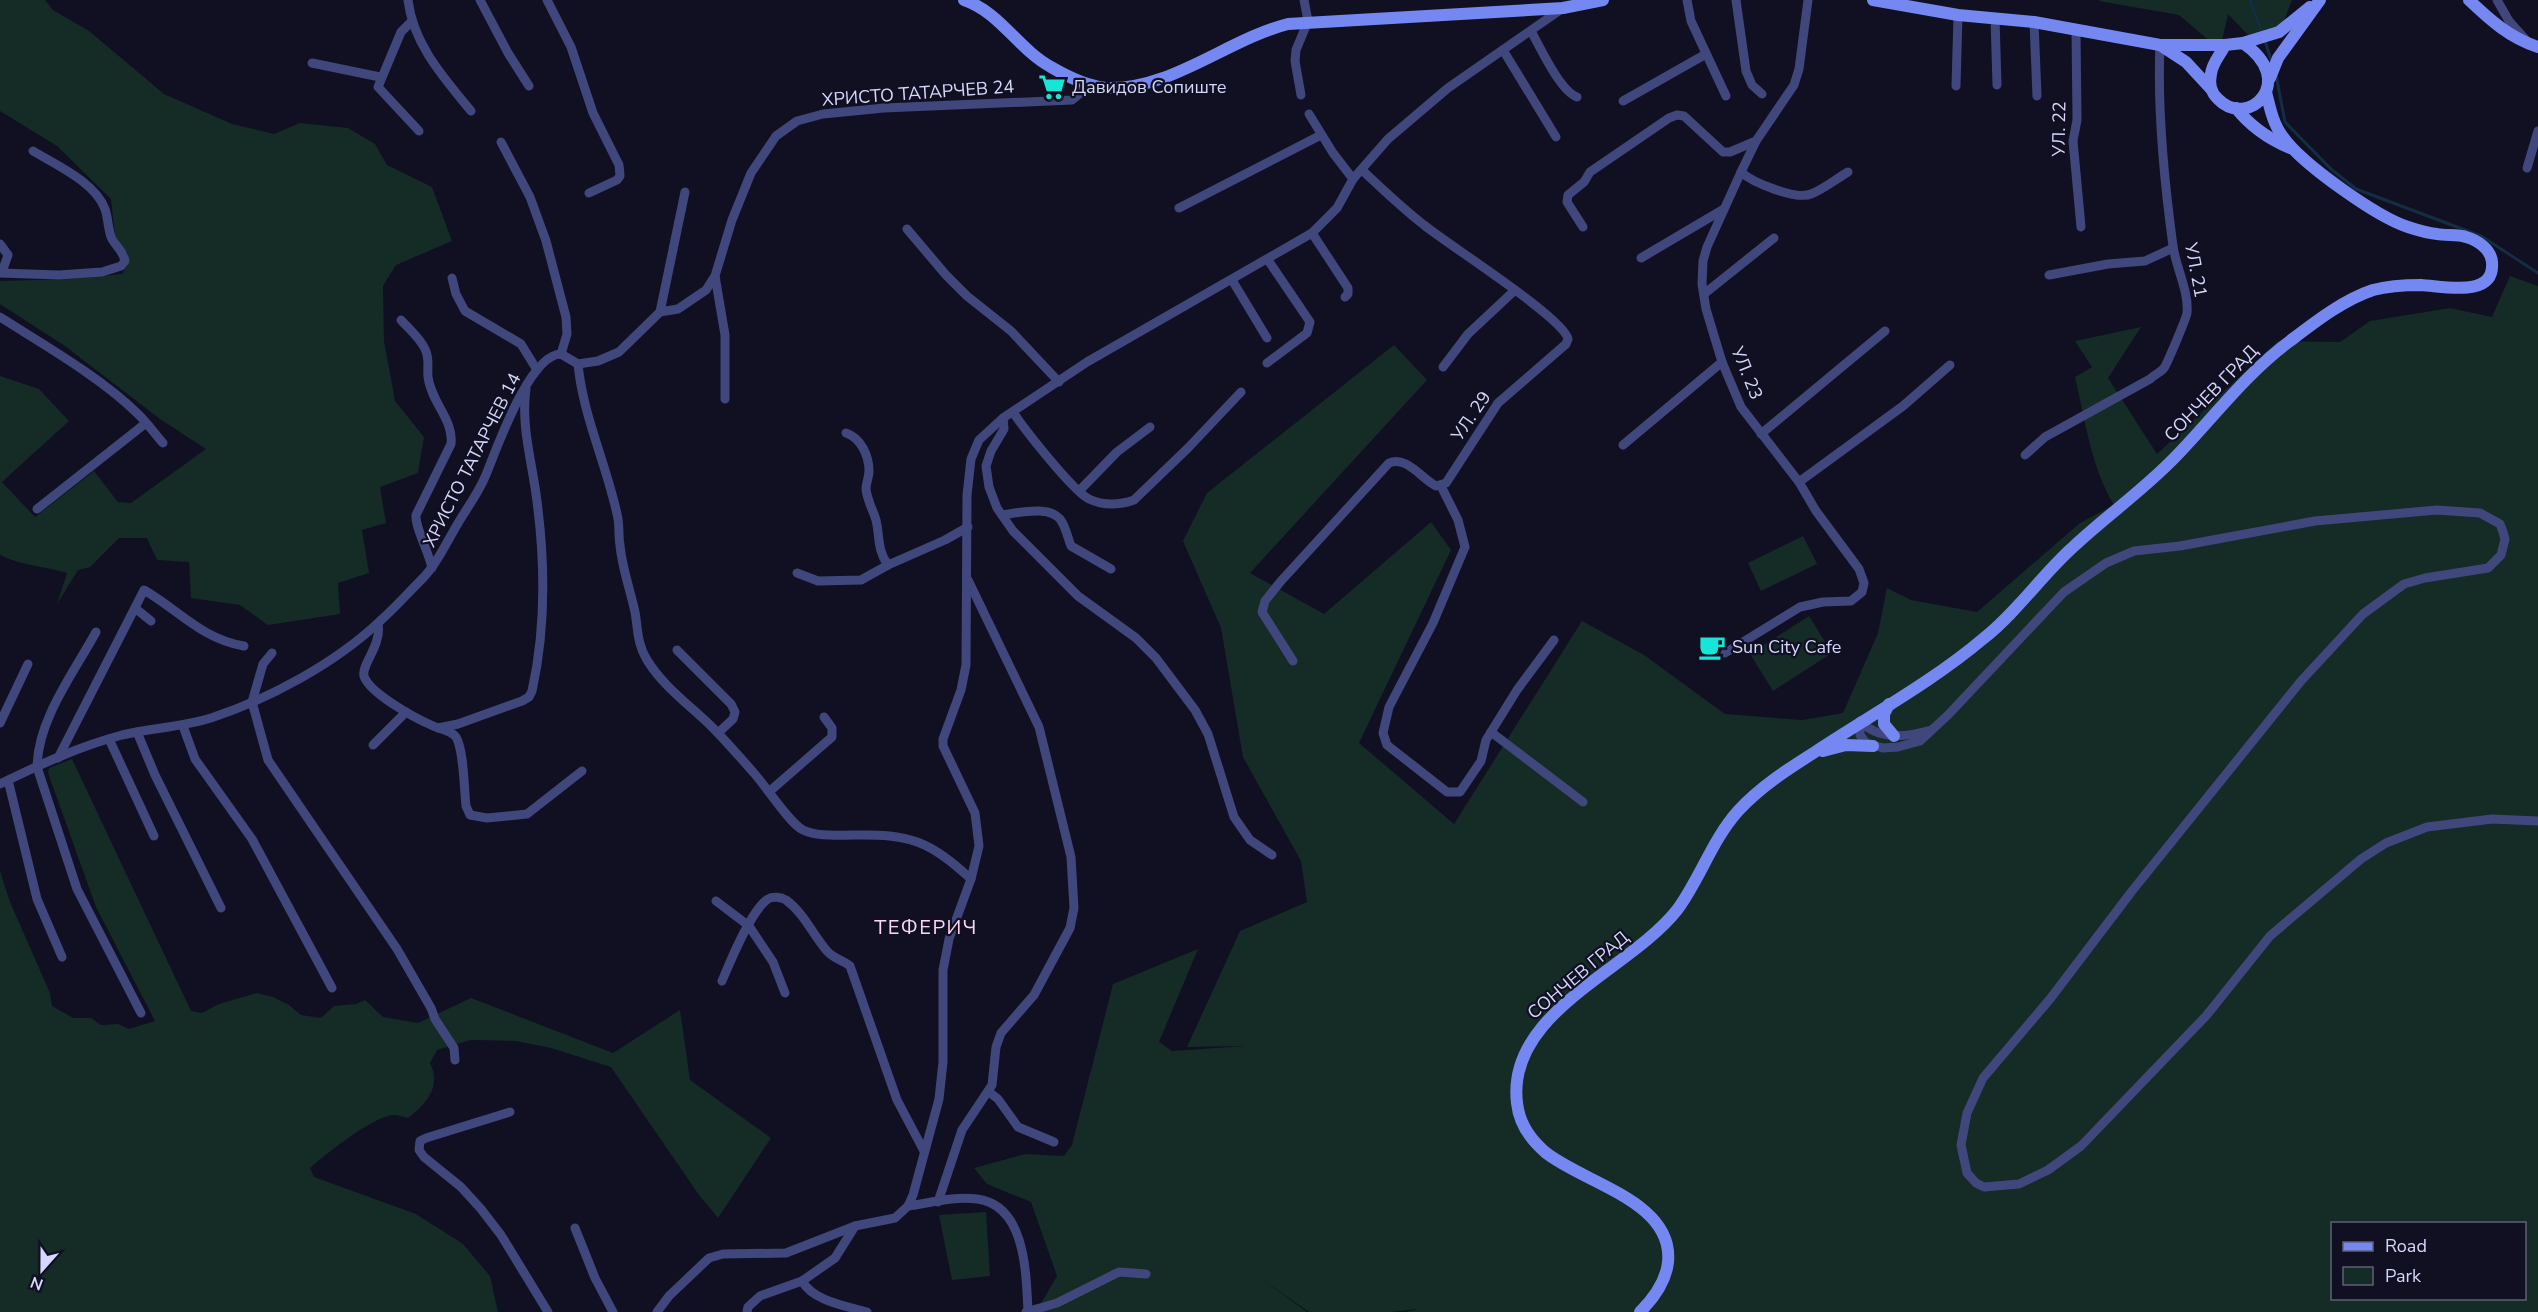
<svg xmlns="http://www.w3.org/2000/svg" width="2538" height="1312" viewBox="0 0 2538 1312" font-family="'Nunito Sans',sans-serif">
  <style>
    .green { fill: #142b26; fill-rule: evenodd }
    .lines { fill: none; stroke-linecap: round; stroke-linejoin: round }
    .stream { stroke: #132d43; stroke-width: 3 }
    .street { stroke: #40477c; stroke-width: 9 }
    .secondary { stroke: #7587f1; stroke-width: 12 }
    .labels { text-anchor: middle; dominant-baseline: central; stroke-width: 4.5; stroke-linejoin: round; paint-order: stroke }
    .poi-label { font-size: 18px; fill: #d5d7fb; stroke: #101022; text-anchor: start }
    .street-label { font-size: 18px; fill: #d5d7fb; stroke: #101022 }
    .neighbourhood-label { font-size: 20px; letter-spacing: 1.5px; fill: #fbd7f4; stroke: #101022 }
  </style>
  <rect width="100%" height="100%" fill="#101022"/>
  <g class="green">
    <path d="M0,0H45L53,10L89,31L164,94L232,124L274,134L300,123L348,128L375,144L387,165L432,187L452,241L396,265L383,286L384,341L395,401L424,437L418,473L380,487L386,523L362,530L369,573L338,583L340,614L268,625L240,605L191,598L189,562L157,560L147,538H119L90,567L78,570L57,604L67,573C45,566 22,566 0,555V376L39,389L69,421L2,482L35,517L94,471L118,502L131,503L206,449L160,419L65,346L0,304V281L71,279L122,274L128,264V254L115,236L111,199L57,146L0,111Z"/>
    <polygon points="2101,0 2292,0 2282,26 2249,36 2228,14 2220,50 2179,15 2099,1"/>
    <path d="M2510,276L2538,286V1312H1406L1417,1309L1391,1312H1309L1257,1276L1307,1312H1036L1057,1276L1031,1202L987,1184L974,1168L1025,1154L1064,1156L1072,1145L1113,984L1198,949L1159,1042L1172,1051L1246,1046L1187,1047L1240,931L1307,902L1301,861L1243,757L1221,628L1183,541L1207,493L1394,345L1427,380L1250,573L1324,614L1431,522L1451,550L1359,743L1454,824L1582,621L1644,655L1725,714L1802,720L1843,713L1878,633L1887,588L1911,600L1977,612L2080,523L2114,505C2091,467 2085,420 2075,377L2092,367L2075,341L2141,327L2108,378L2157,454L2278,341L2340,342L2370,321L2450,308L2492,317ZM2332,1224H2524V1298H2332Z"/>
    <polygon points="1803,536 1817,564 1761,591 1748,563"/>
    <polygon points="1809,616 1832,653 1773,691 1750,654"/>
    <path d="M72,759L191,1011L202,1013L219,1004L257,993L273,997L289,1005L301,1015L321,1018L334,1006L356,1004L365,1000L383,1017L418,1023L471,998L613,1053L680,1010L690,1080L771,1138L718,1218L699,1195L611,1067L551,1048L516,1041L470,1040L437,1050L430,1063C442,1087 426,1104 408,1118C403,1117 398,1115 394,1115C373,1116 326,1154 310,1168L314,1177L416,1214L463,1244L490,1276L498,1312H0V871L10,902L50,993L52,1006L73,1018H91L101,1025L118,1024L129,1029L155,1021L96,907L48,773L49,768Z"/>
    <polygon points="986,1212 990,1276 952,1280 939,1215"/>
  </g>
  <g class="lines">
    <g class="stream">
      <polyline points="2250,0 2263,35"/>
      <polyline points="2265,41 2272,63"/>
      <polyline points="2276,75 2285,122 2331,169 2356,189 2481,236 2538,273"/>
    </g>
    <g class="street">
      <path d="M408,0C413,44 444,78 471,111"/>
      <polyline points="480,0 508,53 529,86"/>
      <polyline points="547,0 571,47 593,113 619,165 620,176 617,180 589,193"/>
      <polyline points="1687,0 1691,21 1726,96"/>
      <polyline points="1736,0 1746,71 1752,85 1762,94"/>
      <polyline points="2497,0 2509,21 2526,40"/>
      <polyline points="1995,18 1997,85"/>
      <polyline points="411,22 401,32 378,87 419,131"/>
      <polyline points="2034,22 2037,96"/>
      <path d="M1531,31C1540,47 1560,91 1577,97"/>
      <polyline points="2076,31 2077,120 2073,141 2081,227"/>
      <polyline points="1503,50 1556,137"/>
      <polyline points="312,63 380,77"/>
      <polyline points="1956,86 1958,15"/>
      <polyline points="1301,95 1295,61 1296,50 1308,21 1304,0"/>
      <polyline points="1623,101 1706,54"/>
      <polyline points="1309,114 1333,153 1353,179"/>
      <polyline points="501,142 530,197 546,241 566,317 567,334 561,354"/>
      <polyline points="2527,168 2538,131"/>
      <path d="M1741,172C1753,183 1796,200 1811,194C1824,189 1836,179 1848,172"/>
      <polyline points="1179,208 1321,135"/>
      <polyline points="1583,227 1567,202 1568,195 1584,182 1590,172 1669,118 1677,115 1684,116 1723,152 1730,152 1756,141"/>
      <polyline points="907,229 946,275 967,296 1011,331 1059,382"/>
      <polyline points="1312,233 1348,288 1348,294 1345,297"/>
      <polyline points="0,244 8,255 2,272"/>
      <polyline points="1641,258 1724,209"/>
      <path d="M0,273L59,275L102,272L121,266L125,261C123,250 115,246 111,237C108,228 108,218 105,209C95,182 56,165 33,151"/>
      <polyline points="2049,275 2108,264 2145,261 2173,248"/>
      <polyline points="715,276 725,335 725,399"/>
      <polyline points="452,278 456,294 465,311 521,344 537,370"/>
      <polyline points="1232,280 1267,338"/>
      <polyline points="1704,294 1774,238"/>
      <polyline points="660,312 685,192"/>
      <path d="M0,317C44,345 102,378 139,415C148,424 155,434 163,443"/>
      <path d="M401,320C409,329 420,338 425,349C430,359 427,367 428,377C431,402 454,420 451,444L416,515C415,528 429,552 432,568"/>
      <polyline points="561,354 578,364 598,361 619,352 660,312 678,309 706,290 715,276 732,220 751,173 776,136 797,121 823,114 884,108 1072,100 1090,85"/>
      <polyline points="1267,363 1307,333 1310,322 1268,260"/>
      <path d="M578,364C583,416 606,463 617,514C620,524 618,535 620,545C622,568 630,589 635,612C638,629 637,644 647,660C663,686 688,704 710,725C725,740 739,756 753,772C766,786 789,823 803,830C818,837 837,835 853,835C910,834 928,840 971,879"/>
      <polyline points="1443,367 1468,334 1515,290"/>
      <path d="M1013,412C1024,429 1073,491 1089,499C1104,506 1120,505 1134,500L1188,448L1241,392"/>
      <polyline points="1003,418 1004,429 991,451 986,466 989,487 997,508 1013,531 1078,596 1136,638 1156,658 1195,710 1208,734 1234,817 1250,840 1272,855"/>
      <path d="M846,433C861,438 869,456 869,471C869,477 866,483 866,489C867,500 873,510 876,520C880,537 877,550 888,565"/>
      <polyline points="1761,434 1885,331"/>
      <polyline points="1623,445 1722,362"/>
      <path d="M2025,455L2045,437L2150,379C2154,375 2161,372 2164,368C2167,364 2186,319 2187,313C2189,291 2176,268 2173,246C2164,180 2157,111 2160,45"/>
      <polyline points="1799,482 1903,406 1950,365"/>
      <polyline points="1441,486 1458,520 1465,547 1433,623 1389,707 1383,733 1387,745 1447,792 1460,792 1481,761 1486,740 1517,690 1554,640"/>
      <polyline points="1080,490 1117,452 1150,427"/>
      <polyline points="37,509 146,423"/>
      <path d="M1002,515C1018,513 1052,504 1062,522C1066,529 1068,538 1071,546L1111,569"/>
      <polyline points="797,573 818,581 861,580 888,565 945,540 968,527"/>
      <polyline points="135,608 151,621"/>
      <path d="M378,624C382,645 361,665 364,676C369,693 415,718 431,725C439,729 451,730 456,737C464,750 464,789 466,806L470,815L487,818L527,814L582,771"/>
      <path d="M96,632C73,674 38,719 37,767L77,889L141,1013"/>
      <polyline points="677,650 731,704 735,712 733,719 718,733"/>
      <polyline points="272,653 263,664 252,702 268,760 397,949 431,1008 435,1019 454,1048 455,1060"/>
      <polyline points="1725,653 1800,607 1823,602 1851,601 1862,592 1864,583 1859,569 1816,511 1799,482 1741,407 1722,362 1706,309 1702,284 1703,261 1707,247 1741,172 1756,141 1794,85 1799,69 1808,0"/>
      <path d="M1293,661L1262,612L1265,601L1281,581L1389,463C1406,455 1422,479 1436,486L1446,483L1498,403L1566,344L1568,339C1564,318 1447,244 1424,225C1402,208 1382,189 1362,170"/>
      <polyline points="1860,721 1860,735 1866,743 1883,748 1898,747 1920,741 1948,715 2064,592 2106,563 2134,551 2180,546 2315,521 2437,510 2480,513 2500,524 2503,532 2505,539 2501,555 2488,568 2425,578 2404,584 2363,614 2301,681 2132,891 2050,999 1983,1078 1967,1113 1961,1145 1967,1173 1976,1183 1984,1187 2019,1184 2048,1170 2081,1146 2206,1016 2270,936 2361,859 2386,843 2427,827 2492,819 2538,821"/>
      <path d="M1860,721C1879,741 1907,737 1931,730"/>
      <polyline points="0,723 28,664"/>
      <polyline points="183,726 195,759 252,839 332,988"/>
      <path d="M438,728L458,724L522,701L529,697L532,691C546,628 545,558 536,494C531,458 521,425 526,389"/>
      <polyline points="137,732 155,775 221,908"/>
      <polyline points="1491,732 1583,802"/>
      <polyline points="109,739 154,836"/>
      <polyline points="373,745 406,712"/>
      <path d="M58,758L144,590C180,611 202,639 244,646"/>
      <polyline points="8,780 37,899 62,957"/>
      <path d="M0,784C39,765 80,746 122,735C152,728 182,727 211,718C269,699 334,664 379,622C395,608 409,592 424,577C437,563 443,549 453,532C463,513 477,496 485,477C496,451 529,354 561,354"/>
      <polyline points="770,791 832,737 832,728 824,717"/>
      <polyline points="716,901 749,926 773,962 785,993"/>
      <path d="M722,981C730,962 751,910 768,899C773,896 781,897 786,900C804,913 813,935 827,951C834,959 843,960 850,966L897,1100L924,1151"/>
      <polyline points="989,1092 998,1099 1018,1127 1054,1142"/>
      <polyline points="510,1112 426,1138 420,1141 419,1150 424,1157 461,1187 481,1209 501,1235 548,1312"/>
      <polyline points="938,1202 962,1130 992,1085 996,1047 1001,1033 1034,995 1070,928 1074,908 1071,857 1039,727 968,580"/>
      <path d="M908,1206C930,1203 954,1196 977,1199C1026,1205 1026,1274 1028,1311"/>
      <path d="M855,1226L835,1258L802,1281C813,1301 846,1306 867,1312"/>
      <polyline points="575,1228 595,1278 613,1312"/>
      <polyline points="657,1312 669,1296 709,1258 723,1254 786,1253 855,1226 895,1218 908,1206 913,1195 939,1099 943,1062 943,970 949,939 971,879 979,846 975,813 943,746 943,739 961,690 966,665 967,495 971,459 979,440 1003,418 1087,362 1312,233 1337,208 1353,179 1388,139 1448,88 1563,8"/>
      <polyline points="747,1312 748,1307 760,1296 802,1281"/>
      <polyline points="1026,1312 1057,1303 1119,1272 1146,1274"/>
    </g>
    <g class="secondary">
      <path d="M964,0C1000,12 1018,49 1051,67C1068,77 1086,86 1106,88C1170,91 1228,39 1288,24L1563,8L1603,0"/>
      <polyline points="1873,0 1958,15 2034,22 2160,45 2225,45"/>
      <path d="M2469,0C2490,20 2510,38 2538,47"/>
      <path d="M2243,43C2299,81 2248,130 2218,99C2211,93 2209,83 2211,74C2212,63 2221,54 2225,45Z"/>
      <polyline points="2243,43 2279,32 2310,7"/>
      <polyline points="2160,45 2186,62 2211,89"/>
      <polyline points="2270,78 2278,58 2320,0"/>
      <path d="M2236,108C2250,126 2269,139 2290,148"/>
      <polyline points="1889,704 1884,714 1884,724 1894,736"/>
      <polyline points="1823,751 1846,745 1873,746"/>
      <path d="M1640,1312C1654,1298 1666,1282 1668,1262C1674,1201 1583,1183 1545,1152C1530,1139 1519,1122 1517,1103C1506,1012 1629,971 1677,910C1700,879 1712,840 1738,811C1760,787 1788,769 1815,752C1871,715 1932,682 1984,638C2017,612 2041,576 2072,548C2108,514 2148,487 2181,451C2217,413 2248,372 2290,341C2315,322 2343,300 2373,290C2388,286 2405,285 2421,285C2443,286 2495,299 2492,262C2491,249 2477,240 2466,237C2457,234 2446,236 2437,234C2427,233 2417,230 2408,227C2377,217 2302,164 2283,137C2273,124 2270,108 2266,92"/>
    </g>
  </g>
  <defs>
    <symbol id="supermarket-bare" viewBox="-9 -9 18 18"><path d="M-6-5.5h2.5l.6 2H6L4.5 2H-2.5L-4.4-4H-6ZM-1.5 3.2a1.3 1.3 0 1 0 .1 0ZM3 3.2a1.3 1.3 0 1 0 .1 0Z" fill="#17e5d7" stroke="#101022" stroke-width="2.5" paint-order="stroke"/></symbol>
    <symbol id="cafe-bare" viewBox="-9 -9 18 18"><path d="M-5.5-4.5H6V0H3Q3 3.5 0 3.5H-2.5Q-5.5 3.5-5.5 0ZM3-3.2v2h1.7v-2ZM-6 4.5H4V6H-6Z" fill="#17e5d7" stroke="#101022" stroke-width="2.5" paint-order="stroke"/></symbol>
  </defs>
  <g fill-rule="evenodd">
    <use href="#supermarket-bare" x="1033" y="68" width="38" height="38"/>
    <use href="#cafe-bare" x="1693" y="628" width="38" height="38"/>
  </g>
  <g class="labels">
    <g class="poi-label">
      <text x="1072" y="87">Давидов Сопиште</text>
      <text x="1732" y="647">Sun City Cafe</text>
    </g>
    <g class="street-label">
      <text transform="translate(918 93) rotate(-4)">ХРИСТО ТАТАРЧЕВ 24</text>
      <text transform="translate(2059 129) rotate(-89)">УЛ. 22</text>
      <text transform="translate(2196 270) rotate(79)">УЛ. 21</text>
      <text transform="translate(1747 373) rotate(68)">УЛ. 23</text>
      <text transform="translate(2211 393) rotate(-46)">СОНЧЕВ ГРАД</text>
      <text transform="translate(1471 416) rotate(-56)">УЛ. 29</text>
      <text transform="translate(472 460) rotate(-63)">ХРИСТО ТАТАРЧЕВ 14</text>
      <text transform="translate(1578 975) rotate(-40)">СОНЧЕВ ГРАД</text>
    </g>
    <g class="neighbourhood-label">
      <text x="926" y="927">ТЕФЕРИЧ</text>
    </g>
  </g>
  <rect x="2331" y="1222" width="195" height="78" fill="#101022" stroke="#5f6079" stroke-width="1.5"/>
  <rect x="2343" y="1242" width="30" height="9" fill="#7587f1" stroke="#5f6079" stroke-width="1.5"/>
  <text x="2385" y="1252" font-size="18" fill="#d5d7fb">Road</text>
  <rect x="2343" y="1267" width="30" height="18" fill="#142b26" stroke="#5f6079" stroke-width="1.5"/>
  <text x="2385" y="1282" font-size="18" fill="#d5d7fb">Park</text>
  <g transform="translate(42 1270) rotate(201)" stroke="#101022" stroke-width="4.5" paint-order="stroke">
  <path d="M0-4.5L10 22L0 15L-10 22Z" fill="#d5d7fb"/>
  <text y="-9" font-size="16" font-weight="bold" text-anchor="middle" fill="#d5d7fb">N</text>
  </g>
</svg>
